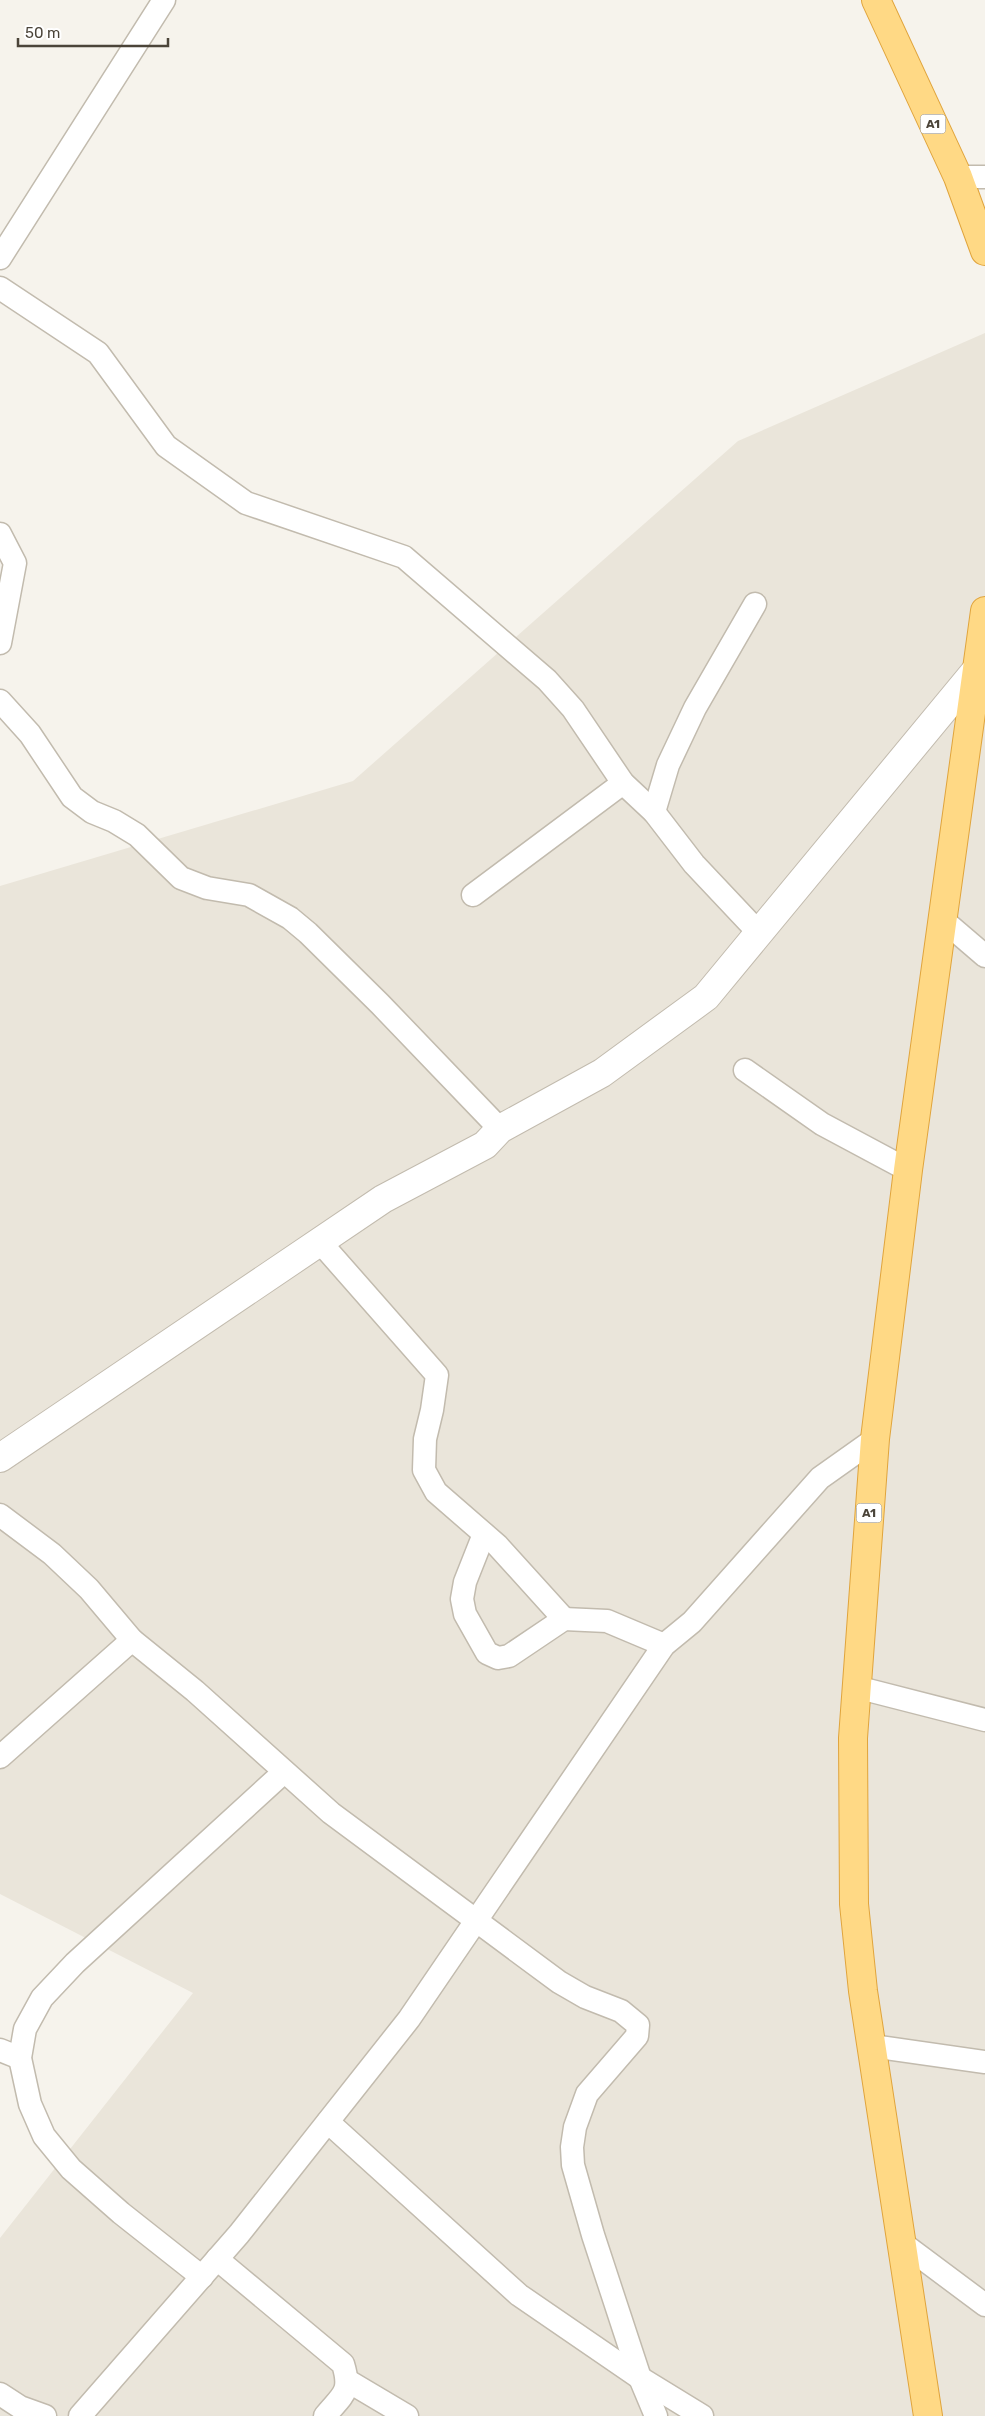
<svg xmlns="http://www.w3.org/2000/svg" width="985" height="2416" viewBox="0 0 985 2416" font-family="Rubik,sans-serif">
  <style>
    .residential { fill: #eae5da }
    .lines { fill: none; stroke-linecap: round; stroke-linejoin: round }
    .minor-casing { stroke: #c2bbae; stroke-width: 25 }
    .tertiary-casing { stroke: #c2bbae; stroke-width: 30 }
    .trunk-casing { stroke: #e0a43c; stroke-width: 30 }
    .minor { stroke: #fff; stroke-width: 22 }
    .tertiary { stroke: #fff; stroke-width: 28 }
    .trunk { stroke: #ffd985; stroke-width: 28 }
    .labels { text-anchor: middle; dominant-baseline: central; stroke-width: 4.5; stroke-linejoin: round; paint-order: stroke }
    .shield { fill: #fff; stroke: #817c74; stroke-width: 1 }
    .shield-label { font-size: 12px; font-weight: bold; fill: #4b4439 }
  </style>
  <rect width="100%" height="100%" fill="#f6f3ec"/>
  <polygon class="residential" points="985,333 985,2416 0,2416 0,2238 193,1993 0,1894 0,886 353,781 738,441"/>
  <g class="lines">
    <defs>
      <g id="minor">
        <polyline points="958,177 985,177"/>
        <polyline points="0,258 164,0"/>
        <polyline points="0,288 98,353 166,446 246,503 404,557 547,680 573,709 623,783 654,812 694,864 759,933"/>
        <polyline points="0,534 15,563 0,643"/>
        <polyline points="0,701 30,734 72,797 92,812 114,821 137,835 181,878 207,888 249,895 290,918 308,933 380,1004 500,1129"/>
        <polyline points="654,812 668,765 695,708 755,604"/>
        <polyline points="473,895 623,783"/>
        <polyline points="943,920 985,956"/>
        <polyline points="745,1070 822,1124 908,1170"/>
        <polyline points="320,1242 437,1375 432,1410 425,1439 424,1470 436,1492 497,1545 564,1619"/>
        <polyline points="0,1515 52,1554 89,1589 132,1640 195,1691 331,1813 559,1982 585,1997 621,2011 638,2025 637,2036 587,2094 575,2127 572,2147 573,2165 593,2235 640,2378 656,2416"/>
        <polyline points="484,1534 465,1582 462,1599 465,1614 487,1653 498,1658 509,1656 564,1619 607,1621 664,1645"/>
        <polyline points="856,1687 985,1720"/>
        <polyline points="0,1757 132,1640"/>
        <polyline points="872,2046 985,2062"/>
        <polyline points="0,2050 20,2058"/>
        <polyline points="328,2122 519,2295 640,2378 702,2416"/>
        <polyline points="902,2243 985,2305"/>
        <path d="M217,2259L343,2364C352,2393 342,2395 325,2416"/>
        <polyline points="202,2277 121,2213 71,2169 44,2136 30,2104 20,2058 25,2029 42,1998 75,1963 284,1772"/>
        <polyline points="348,2381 407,2416"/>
        <polyline points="0,2394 20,2407 45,2416"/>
        <polyline points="80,2416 239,2234 409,2019 664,1645 692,1622 820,1478 875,1439"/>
      </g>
      <polyline id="tertiary" points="0,1458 383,1199 485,1145 500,1129 602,1073 706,997 978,668"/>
      <g id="trunk">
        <polyline points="876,0 958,177 985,251"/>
        <polyline points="928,2416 863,1991 854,1904 853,1738 875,1439 908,1170 985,611"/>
      </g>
    </defs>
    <use href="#minor" class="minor-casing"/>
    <use href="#tertiary" class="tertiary-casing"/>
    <use href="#trunk" class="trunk-casing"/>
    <use href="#minor" class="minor"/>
    <use href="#tertiary" class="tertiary"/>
    <use href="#trunk" class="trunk"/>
  </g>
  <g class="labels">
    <g class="shield">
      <rect x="920.5" y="114.5" width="25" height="19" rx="4"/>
      <rect x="856.5" y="1503.5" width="25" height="19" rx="4"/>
    </g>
    <g class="shield-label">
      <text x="933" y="124">A1</text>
      <text x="869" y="1513">A1</text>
    </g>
  </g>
  <path d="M18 38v8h150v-8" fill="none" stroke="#4b4439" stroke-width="2.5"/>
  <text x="25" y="38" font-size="15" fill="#4b4439" stroke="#ffffff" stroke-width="4" paint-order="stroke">50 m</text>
</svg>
